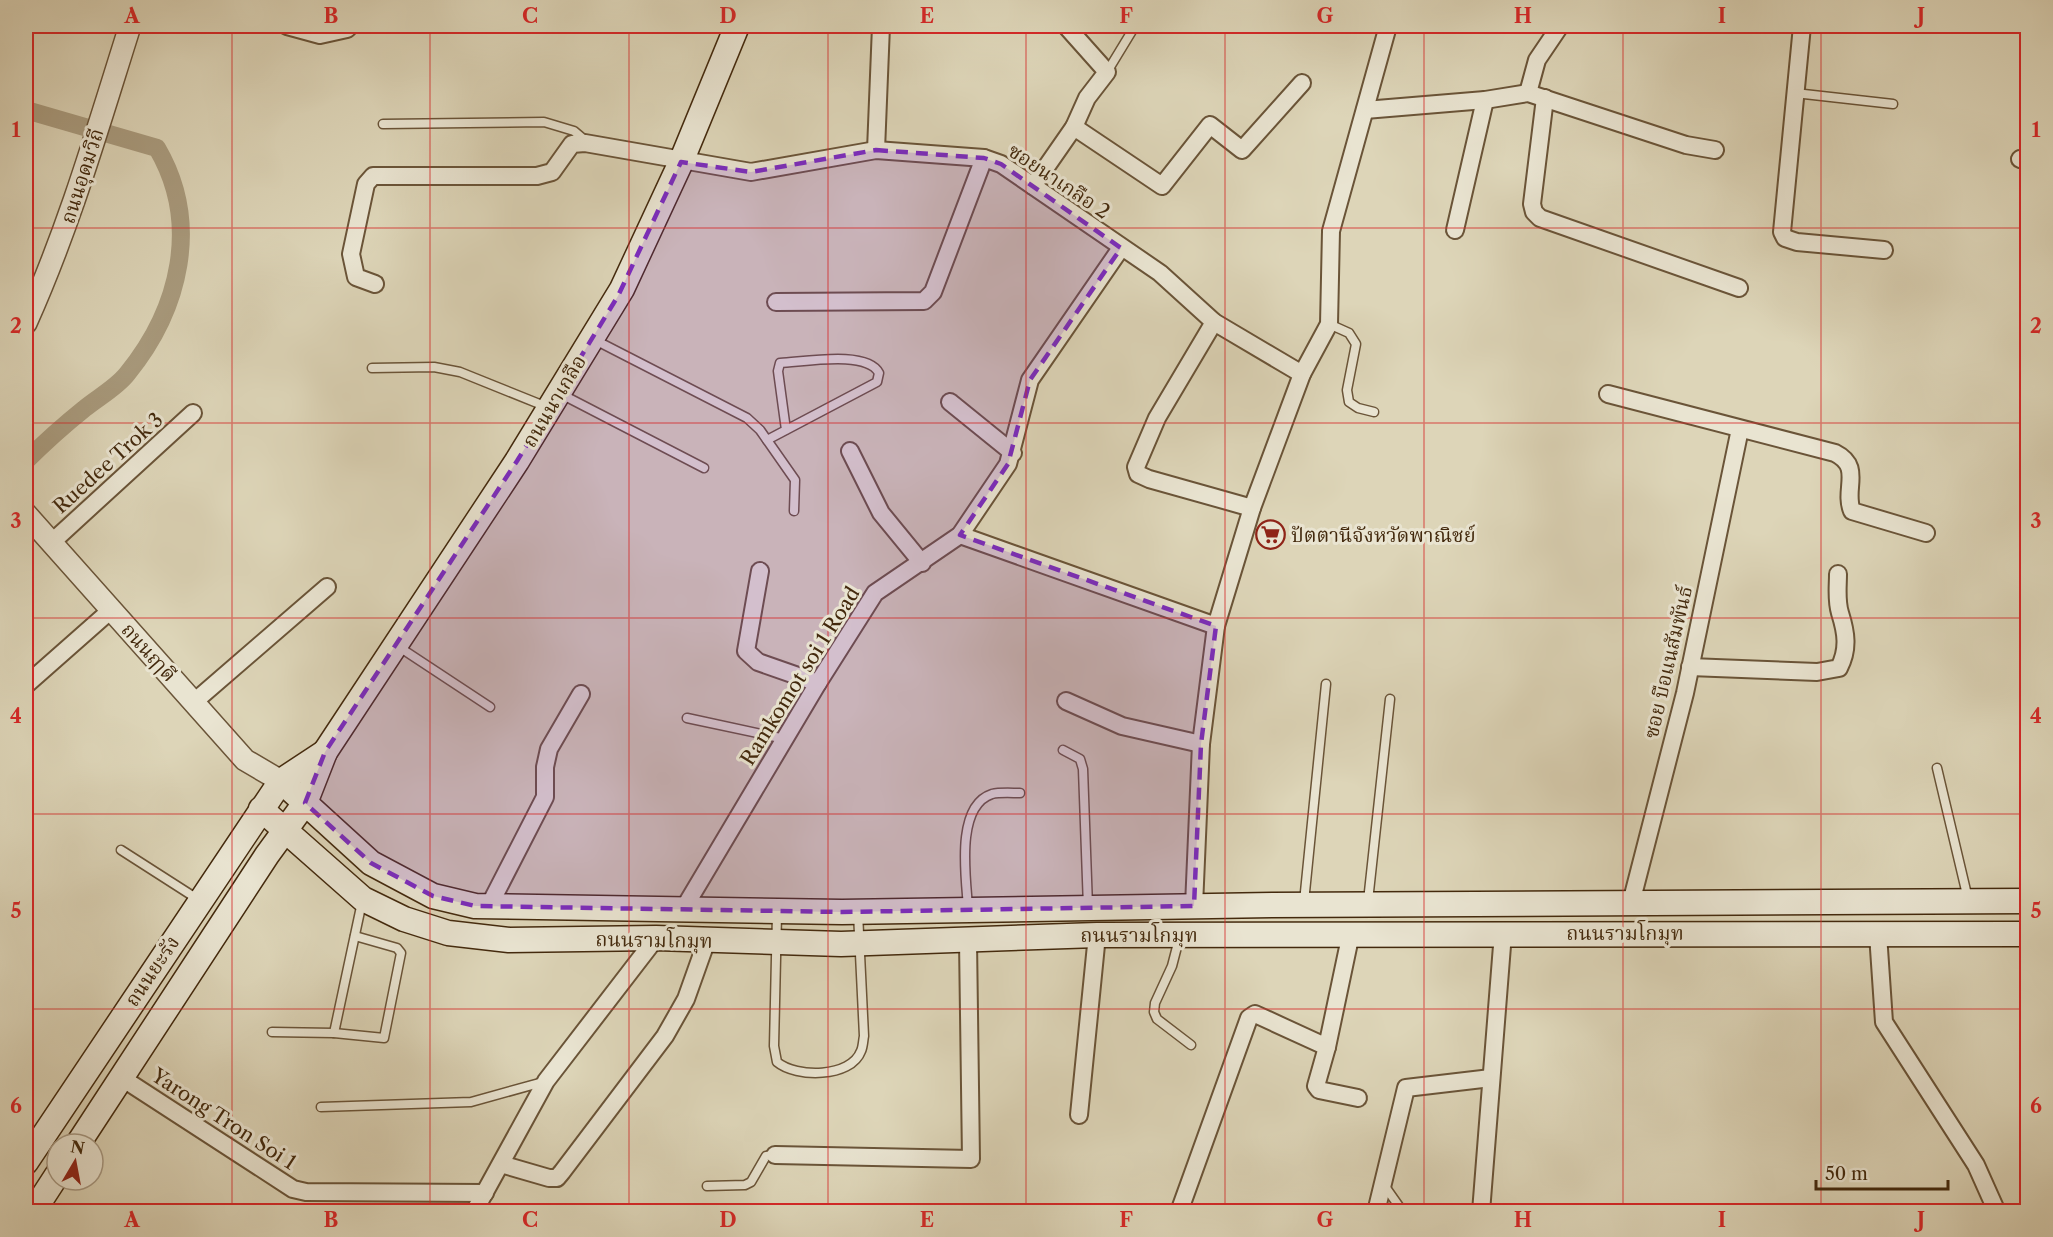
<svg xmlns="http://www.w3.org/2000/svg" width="2053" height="1237" viewBox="0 0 2053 1237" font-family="'Libre Caslon Text','Noto Serif Thai',serif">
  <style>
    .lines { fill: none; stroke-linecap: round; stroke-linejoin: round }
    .canal { stroke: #a99b7e; stroke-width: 18 }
    .service-casing { stroke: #6a5438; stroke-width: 11 }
    .minor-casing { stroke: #6a5438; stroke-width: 20 }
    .tertiary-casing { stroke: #6a5438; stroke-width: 24 }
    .secondary-casing { stroke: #43290d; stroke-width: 27 }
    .service { stroke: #e9e4d1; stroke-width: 8 }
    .minor { stroke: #e9e4d1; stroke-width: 16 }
    .tertiary { stroke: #e9e4d1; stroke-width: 21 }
    .secondary { stroke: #e9e4d1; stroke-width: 24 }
    .marked { fill: #7b2cbf; fill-opacity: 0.2; stroke: #7b2cbf; stroke-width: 4.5; stroke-dasharray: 12 8; stroke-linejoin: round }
    .grid { fill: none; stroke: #d62828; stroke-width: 1.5; stroke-opacity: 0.55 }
    .labels { text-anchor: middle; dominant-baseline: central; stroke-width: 6; stroke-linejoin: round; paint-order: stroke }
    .street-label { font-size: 20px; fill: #43290d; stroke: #e9e4d1 }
    .poi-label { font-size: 20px; fill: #43290d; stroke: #e9e4d1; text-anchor: start }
    .neatline { fill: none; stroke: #d62828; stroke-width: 2 }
    .grid-label { font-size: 20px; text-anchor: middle; font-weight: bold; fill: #d62828 }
  </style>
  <rect width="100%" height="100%" fill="#ddd5b8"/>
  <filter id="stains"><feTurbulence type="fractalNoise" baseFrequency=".00333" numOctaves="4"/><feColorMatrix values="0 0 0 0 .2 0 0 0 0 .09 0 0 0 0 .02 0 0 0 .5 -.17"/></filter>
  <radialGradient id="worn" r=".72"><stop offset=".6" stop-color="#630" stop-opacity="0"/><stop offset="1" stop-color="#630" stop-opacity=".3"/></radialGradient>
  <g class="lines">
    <path class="canal" d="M26,110L157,148C201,223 180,309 127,374C116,388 97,398 84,409C64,425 44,443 26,461"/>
    <defs>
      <g id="service">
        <polyline points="1107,72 1135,26"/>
        <polyline points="1795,93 1893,104"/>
        <polyline points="383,124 544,122 574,131 587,142"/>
        <polyline points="1329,324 1349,333 1356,344 1347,390 1349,402 1358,408 1374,412"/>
        <polyline points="595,340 747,418 760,430 795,480 794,511"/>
        <polyline points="372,368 434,367 460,372 547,407"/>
        <polyline points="559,393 704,468"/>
        <path d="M767,440L877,382L879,373C867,350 804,362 780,363L778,371L786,430"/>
        <polyline points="396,645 490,707"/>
        <polyline points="687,718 785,739"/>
        <polyline points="1063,750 1080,759 1083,769 1088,907"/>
        <polyline points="1937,768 1968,899"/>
        <polyline points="121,850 199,900"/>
        <polyline points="1368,901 1390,699"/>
        <polyline points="1304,902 1326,684"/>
        <path d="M968,907C966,878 955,806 992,794C1000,792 1012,793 1020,793"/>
        <path d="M777,914L774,1046L777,1062C796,1078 851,1078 861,1051C863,1047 863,1041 864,1036L858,913"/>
        <polyline points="1179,939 1172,966 1155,1003 1154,1012 1157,1019 1191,1045"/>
        <polyline points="272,1032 334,1033 384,1038 401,953 397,948 355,936"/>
        <polyline points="334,1033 362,902"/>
        <polyline points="321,1107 471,1102 543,1082"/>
        <polyline points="1384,1185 1403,1212"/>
        <polyline points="707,1186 745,1185 751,1182 766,1156 775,1155"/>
      </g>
      <g id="minor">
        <polyline points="287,26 320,35 347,29 350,26"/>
        <polyline points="1802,26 1782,232 1785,238 1797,242 1884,250"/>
        <polyline points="1528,93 1537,60 1560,26"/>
        <polyline points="1545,98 1532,204 1534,212 1540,218 1739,288"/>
        <polyline points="1365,110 1485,100 1528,93 1686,145 1715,150"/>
        <polyline points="1074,127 1162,186 1210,125 1242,150 1302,83"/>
        <polyline points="876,150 881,26"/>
        <polyline points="2020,159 2028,161"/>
        <polyline points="1033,186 1074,127 1087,98 1107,72 1066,26"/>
        <polyline points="1455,230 1485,100"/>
        <polyline points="375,284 356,277 351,254 366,184 373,176 537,176 552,172 572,144 585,143 751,172 876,150 984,158 1001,164 1160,273 1214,322 1302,374"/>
        <polyline points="776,302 924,301 933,292 984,158"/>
        <polyline points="1214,322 1157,418 1136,467 1138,474 1149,479 1252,508"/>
        <path d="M1608,394L1835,453C1863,467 1843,489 1852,511L1926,533"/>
        <polyline points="950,402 1013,453"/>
        <polyline points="850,451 881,513 922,563"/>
        <polyline points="960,535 1216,626"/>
        <polyline points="51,543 193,413"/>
        <polyline points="760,571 746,651 758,662 818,683"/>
        <path d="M1690,667L1817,672L1839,668C1849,649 1846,632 1840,613C1836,600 1838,587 1838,574"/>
        <polyline points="26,685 111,610"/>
        <polyline points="1066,701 1122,726 1201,744"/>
        <polyline points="194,702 327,587"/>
        <polyline points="1631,903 1685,693 1740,429"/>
        <polyline points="489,906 545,797 545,767 549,749 581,694"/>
        <polyline points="1194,906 1201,744 1216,626 1252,508 1302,374 1329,324 1331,231 1388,26"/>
        <polyline points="684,908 818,683 875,593 960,535 1008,464 1030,380 1121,248"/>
        <polyline points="1878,934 1884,1022 1976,1165 1997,1212"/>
        <polyline points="1327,1047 1316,1086 1319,1090 1358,1098"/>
        <polyline points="122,1078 293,1189 306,1192 485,1193"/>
        <polyline points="1079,1115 1097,935"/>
        <polyline points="775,1155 971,1159 968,941"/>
        <polyline points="501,1164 549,1178 557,1178 562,1172 665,1036 686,999 707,940"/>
        <polyline points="474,1212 546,1081 656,938"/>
        <polyline points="1179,1212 1249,1018 1255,1014 1327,1047 1351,933"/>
        <polyline points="1376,1212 1406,1088 1491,1078"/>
        <polyline points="1481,1212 1503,933"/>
      </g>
      <g id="tertiary">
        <path d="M26,323C70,225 98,127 130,26"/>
        <polyline points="26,514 245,760 281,781"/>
      </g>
      <g id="secondary">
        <polyline points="281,781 371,863 433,896 475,906 842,912 1272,905 2028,901"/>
        <polyline points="261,809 363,899 404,919 448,933 509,940 656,938 841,944 1097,935 2028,934"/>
        <polyline points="78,1144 267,855 305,803 325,752 517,461 622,289 681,162 737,26"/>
        <polyline points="26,1162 281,781 325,752"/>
        <polyline points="33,1212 57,1175"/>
      </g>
    </defs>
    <use href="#service" class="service-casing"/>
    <use href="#minor" class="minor-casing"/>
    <use href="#tertiary" class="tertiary-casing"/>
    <use href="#secondary" class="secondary-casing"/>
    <use href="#service" class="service"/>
    <use href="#minor" class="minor"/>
    <use href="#tertiary" class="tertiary"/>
    <use href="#secondary" class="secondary"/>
  </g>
  <path class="marked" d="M876,150L984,158L1001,164L1121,248L1030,380L1008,464L960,535L1216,626L1201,744L1194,906L842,912L475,906L433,896L371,863L305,803L325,752L517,461L618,296L681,162L751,172Z"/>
  <path class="grid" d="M232,26V1212M430,26V1212M629,26V1212M828,26V1212M1026,26V1212M1225,26V1212M1424,26V1212M1623,26V1212M1821,26V1212M26,228H2028M26,423H2028M26,618H2028M26,814H2028M26,1009H2028"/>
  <defs>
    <symbol id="supermarket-ring" viewBox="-11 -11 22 22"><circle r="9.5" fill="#e9e4d1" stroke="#8f2418" stroke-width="1.5"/><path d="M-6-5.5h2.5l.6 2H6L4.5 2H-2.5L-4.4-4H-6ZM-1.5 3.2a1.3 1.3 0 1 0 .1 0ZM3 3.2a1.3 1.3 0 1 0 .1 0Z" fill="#8f2418"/></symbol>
  </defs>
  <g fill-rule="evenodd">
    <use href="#supermarket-ring" x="1254" y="518" width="33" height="33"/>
  </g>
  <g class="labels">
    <g class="street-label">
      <text transform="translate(82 176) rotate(-72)">ถนนอุดมวิถี</text>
      <text transform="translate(1059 181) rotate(34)">ซอยนาเกลือ 2</text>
      <text transform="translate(554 401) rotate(-59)">ถนนนาเกลือ</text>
      <text transform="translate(108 463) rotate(-42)">Ruedee Trok 3</text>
      <text transform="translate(149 652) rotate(48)">ถนนฤๅดี</text>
      <text transform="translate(1668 662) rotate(-77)">ซอย บือแนสัมพันธ์</text>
      <text transform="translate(800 676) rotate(-58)">Ramkomot soi 1 Road</text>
      <text x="1625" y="933">ถนนรามโกมุท</text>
      <text x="1139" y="935">ถนนรามโกมุท</text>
      <text transform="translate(654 940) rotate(1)">ถนนรามโกมุท</text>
      <text transform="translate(152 971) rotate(-56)">ถนนยะรัง</text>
      <text transform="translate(224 1119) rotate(33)">Yarong Tron Soi 1</text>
    </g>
    <g class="poi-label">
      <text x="1291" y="535">ปัตตานีจังหวัดพาณิชย์</text>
    </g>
  </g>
  <rect width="2053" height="1237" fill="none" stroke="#ddd5b8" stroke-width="66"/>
  <g transform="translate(75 1162) rotate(10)"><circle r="28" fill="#e9e4d1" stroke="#a79983" stroke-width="1.5"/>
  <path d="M0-4.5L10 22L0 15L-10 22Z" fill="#8f2418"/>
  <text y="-9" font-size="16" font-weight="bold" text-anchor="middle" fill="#43290d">N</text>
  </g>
  <path d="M1816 1180v9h132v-9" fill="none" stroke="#43290d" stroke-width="3"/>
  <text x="1825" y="1180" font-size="18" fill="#43290d" stroke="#e9e4d1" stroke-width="4.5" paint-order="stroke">50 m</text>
  <rect x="33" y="33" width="1987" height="1171" class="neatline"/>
  <g class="grid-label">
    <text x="132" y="23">A</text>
    <text x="331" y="23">B</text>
    <text x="530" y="23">C</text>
    <text x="728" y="23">D</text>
    <text x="927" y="23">E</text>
    <text x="1126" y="23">F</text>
    <text x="1325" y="23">G</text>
    <text x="1523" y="23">H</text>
    <text x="1722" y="23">I</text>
    <text x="1921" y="23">J</text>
    <text x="16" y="137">1</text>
    <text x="2036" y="137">1</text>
    <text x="16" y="333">2</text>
    <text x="2036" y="333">2</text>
    <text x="16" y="528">3</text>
    <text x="2036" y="528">3</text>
    <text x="16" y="723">4</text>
    <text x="2036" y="723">4</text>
    <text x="16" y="918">5</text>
    <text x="2036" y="918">5</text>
    <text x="16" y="1113">6</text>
    <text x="2036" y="1113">6</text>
    <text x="132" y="1227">A</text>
    <text x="331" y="1227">B</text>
    <text x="530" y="1227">C</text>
    <text x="728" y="1227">D</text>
    <text x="927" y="1227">E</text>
    <text x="1126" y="1227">F</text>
    <text x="1325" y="1227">G</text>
    <text x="1523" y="1227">H</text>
    <text x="1722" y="1227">I</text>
    <text x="1921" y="1227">J</text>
  </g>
  <rect width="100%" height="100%" filter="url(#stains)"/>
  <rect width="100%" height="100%" fill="url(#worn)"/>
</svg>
